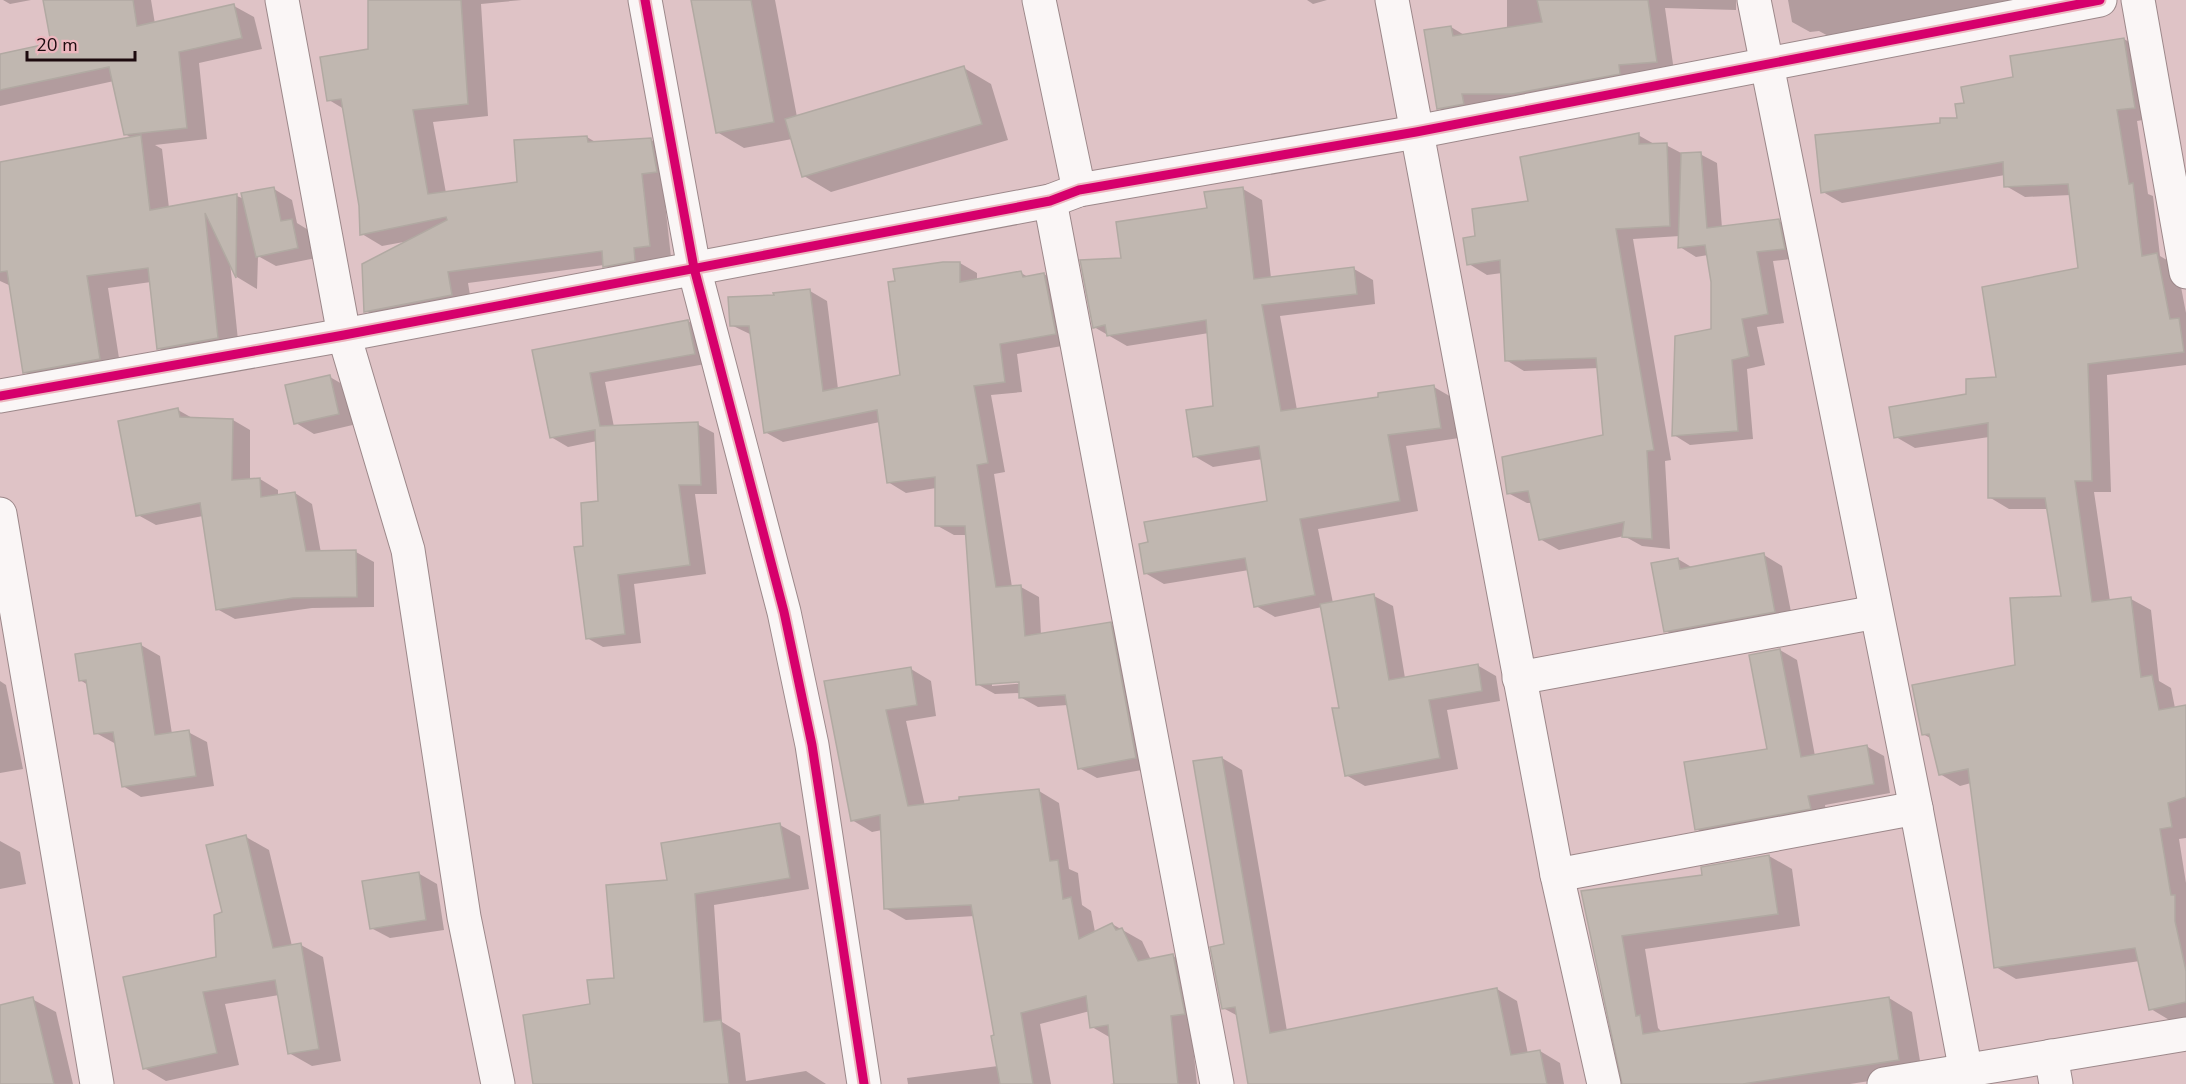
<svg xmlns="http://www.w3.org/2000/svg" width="2186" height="1084" viewBox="0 0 2186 1084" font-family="'Nunito Sans',sans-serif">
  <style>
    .shadow { fill: #0003; fill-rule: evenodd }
    .building { fill: #c0b7b0; stroke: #b1a9a2; stroke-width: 1.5 }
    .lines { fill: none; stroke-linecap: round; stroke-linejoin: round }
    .minor-casing { stroke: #9c888a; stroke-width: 35 }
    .minor { stroke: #faf6f6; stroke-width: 33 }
    .cycleway-casing { stroke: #ecb6be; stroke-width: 13 }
    .cycleway { stroke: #d6006c; stroke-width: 9 }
  </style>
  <rect width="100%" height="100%" fill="#dfc3c6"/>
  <g class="shadow">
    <polygon points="3,0 31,0 10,4"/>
    <polygon points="45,0 151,0 155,24 234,6 254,17 262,49 199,63 207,139 155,145 162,149 169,208 237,196 244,199 274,189 292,200 297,223 310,231 316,258 276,266 258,256 257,289 237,277 230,262 239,350 180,361 158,348 151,282 108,288 121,371 46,384 24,372 11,286 0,281 0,163 132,138 125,134 114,81 0,106 0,55 53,44"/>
    <polygon points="370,0 522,0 481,4 488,116 433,122 446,193 518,184 587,137 597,143 651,140 672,152 663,185 671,257 654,259 656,272 626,278 604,265 468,283 472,307 387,323 366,311 409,241 382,246 362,234 361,205 344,109 329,100 370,50"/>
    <polygon points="692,0 775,0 797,117 964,68 991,84 1008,140 831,192 804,176 792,139 744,148 717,132"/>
    <polygon points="1307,0 1327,0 1313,4"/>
    <polygon points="1507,0 1736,0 1736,10 1665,8 1674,71 1456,118 1438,108 1451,27 1466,36 1507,29"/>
    <polygon points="1788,0 2060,0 1832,38 1819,31 1810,32 1792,22"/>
    <polygon points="2124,39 2144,51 2154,118 2137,121 2148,194 2153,196 2160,256 2177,266 2186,313 2186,365 2107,375 2111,492 2094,492 2110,601 2131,599 2151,610 2159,681 2171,688 2175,708 2186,707 2186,838 2179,839 2186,883 2186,1017 2171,1021 2151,1009 2140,961 2016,979 1996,967 1971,783 1960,786 1940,774 1932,739 1923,734 2017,666 2062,597 2048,509 2009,509 1989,497 1989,437 1915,448 1896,437 1998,379 2079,270 2071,195 2025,197 2006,186 2005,175 1842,203 1823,192 1942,124 1958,119 1966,104 2014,78"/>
    <polygon points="1638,135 1656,145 1666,145 1683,154 1700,154 1717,163 1722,228 1779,221 1795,230 1800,258 1773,261 1784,323 1757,327 1765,365 1747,369 1753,439 1690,445 1674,435 1713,330 1713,282 1708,255 1696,257 1680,247 1680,236 1633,239 1671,460 1665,461 1670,549 1642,546 1624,536 1559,550 1540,539 1532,503 1527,503 1508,493 1605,436 1599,368 1524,371 1506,360 1502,273 1487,275 1469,264 1477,237"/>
    <polygon points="1243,189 1262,200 1271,278 1354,269 1373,280 1375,304 1280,316 1297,410 1380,398 1434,387 1453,398 1459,438 1406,446 1418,511 1318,529 1333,603 1374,596 1393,606 1405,678 1477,665 1496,676 1500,701 1447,710 1458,769 1365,786 1346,775 1340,709 1322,607 1275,617 1256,606 1249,570 1164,584 1145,573 1150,544 1269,503 1263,459 1213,467 1194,456 1215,407 1209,333 1127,346 1094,327 1123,259"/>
    <path d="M960,263L977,273V281L1021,273L1028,277L1044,274L1062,284L1073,344L1017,354L1022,392L991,395L1005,472L994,474L1012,587H1021L1039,597L1041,635L1110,624L1128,634L1153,768L1097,778L1079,768L1068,705L1038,707L1020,697V693L995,694L977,684L967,535H954L936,525V488L906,493L888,482L880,422L783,442L765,432L752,335L731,325L775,297L810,291L827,301L838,389L902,377ZM1026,680L1027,683L992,686V683Z"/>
    <polygon points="688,321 704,331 711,363 605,382 614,427 697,424 714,433 717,494 695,494 706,574 634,584 641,643 603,647 587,638 584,548 599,503 597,441 568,447 551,437 533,352"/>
    <polygon points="330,377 349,388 357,424 314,434 296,423"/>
    <polygon points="178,410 194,419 233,420 250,430 250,480 260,479 278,490 278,496 295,493 312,504 321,553 356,552 374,562 374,607 312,608 235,619 217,609 203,516 156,525 138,515"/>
    <polygon points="1764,555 1782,566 1793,622 1684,642 1666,631 1678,559 1693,568"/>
    <polygon points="141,645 160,656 172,734 188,732 207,742 214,786 141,797 123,786 116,744 96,733 88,685 80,680"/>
    <polygon points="1780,650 1797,660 1815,756 1866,746 1884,756 1890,793 1825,805 1827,818 1714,839 1696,829 1769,750"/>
    <polygon points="911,669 931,681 936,716 906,721 925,806 1039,791 1059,803 1069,869 1078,873 1082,905 1091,911 1095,932 1112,924 1142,941 1151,960 1173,956 1193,968 1191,1027 1197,1084 1110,1084 1116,1083 1111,1038 1092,1027 1090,1011 1040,1024 1051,1084 908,1084 907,1078 998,1066 996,1037 975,916 906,920 885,908 882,830 872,832 852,820 826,682"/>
    <polygon points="0,681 6,685 23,769 0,773"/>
    <polygon points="1222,758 1242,770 1287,1031 1497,989 1517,1001 1528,1054 1540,1051 1560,1063 1564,1084 1249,1084 1238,1016 1223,1008 1226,946"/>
    <polygon points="780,825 800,836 809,889 714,905 722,1022 740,1033 746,1081 806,1071 826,1084 534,1084 592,1005 616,979 669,881"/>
    <polygon points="246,837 269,850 292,946 301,945 323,957 341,1061 312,1066 289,1053 279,995 225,1004 239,1065 166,1081 144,1068 218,959 224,913"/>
    <polygon points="0,841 20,852 26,884 0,889"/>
    <polygon points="1769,856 1792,869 1800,926 1645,949 1658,1028 1663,1033 1889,998 1912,1012 1922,1073 1850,1084 1624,1084 1583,893 1704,876"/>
    <polygon points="418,873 437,884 444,930 390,938 371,928"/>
    <polygon points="32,999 56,1012 73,1084 0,1084 0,1007"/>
  </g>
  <g class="building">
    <polygon points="43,0 133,0 137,26 234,4 242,38 179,52 187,128 124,135 109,67 0,90 0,54 51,43"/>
    <polygon points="368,0 461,0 468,104 413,110 428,194 517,182 514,140 587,136 588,142 651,138 657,172 642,174 650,246 634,248 635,261 603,267 602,251 448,272 452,295 364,312 362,264 447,220 446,217 360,235 359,206 341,99 327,101 320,57 368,49"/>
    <polygon points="691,0 751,0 774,122 716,133"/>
    <polygon points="1537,0 1648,0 1657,62 1619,65 1620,74 1512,94 1462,94 1464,104 1437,109 1424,30 1451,26 1453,36 1542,22"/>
    <polygon points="2124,38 2135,108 2117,110 2129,184 2133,183 2142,256 2157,253 2170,319 2179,318 2184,352 2088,364 2092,481 2075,481 2092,602 2131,597 2141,677 2152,675 2159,710 2186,705 2186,797 2168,803 2172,827 2160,829 2171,895 2175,895 2175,921 2186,971 2186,1002 2149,1010 2135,948 1994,968 1968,769 1939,775 1929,734 1922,735 1912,685 2015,665 2010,598 2061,596 2045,498 1988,498 1988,423 1894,438 1889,407 1966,394 1966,379 1996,377 1982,287 2078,268 2068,184 2004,187 2003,162 1821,193 1815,135 1940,123 1940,118 1957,118 1955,104 1964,103 1961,87 2013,77 2010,56"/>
    <polygon points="964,66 982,124 802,177 785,119"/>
    <polygon points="1639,133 1639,144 1667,143 1670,226 1616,229 1654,450 1647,451 1652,539 1622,537 1624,522 1539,540 1528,491 1507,494 1502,457 1603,435 1596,358 1505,361 1500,260 1467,265 1463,238 1475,236 1472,209 1528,201 1520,157"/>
    <polygon points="141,135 150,210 237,194 236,278 205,213 218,338 157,349 148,268 87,276 100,359 23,373 7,271 0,272 0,162"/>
    <polygon points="1701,152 1707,228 1779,219 1785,249 1757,252 1768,314 1742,319 1749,356 1732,360 1738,431 1672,436 1675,336 1711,329 1711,282 1705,245 1678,248 1681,153"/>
    <polygon points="274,187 281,221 292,219 298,248 256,257 241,193"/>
    <polygon points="1243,187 1254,279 1354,267 1357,294 1262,305 1281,411 1378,397 1378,393 1434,385 1441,428 1388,435 1400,501 1300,519 1315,595 1254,607 1245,558 1144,574 1139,544 1148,542 1144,522 1267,501 1259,446 1193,457 1186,410 1213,406 1206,320 1107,336 1105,325 1093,328 1080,260 1121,258 1116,222 1207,208 1204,192"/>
    <polygon points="943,262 960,262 960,282 1021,271 1023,277 1044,273 1056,334 1000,344 1005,382 974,386 988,463 977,465 996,587 1021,585 1025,636 1111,622 1136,758 1078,769 1065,695 1019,698 1019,682 976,685 965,526 935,526 935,477 887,483 877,410 764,433 749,326 730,326 728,297 774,295 773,293 810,289 823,391 900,375 888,282 895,281 893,269"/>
    <polygon points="688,320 695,354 590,373 600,426 698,422 701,485 679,485 690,565 618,575 625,634 586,639 574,547 583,546 581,503 598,501 595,430 550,438 532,350"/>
    <polygon points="330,375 339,414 294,424 285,385"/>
    <polygon points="178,408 180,417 233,419 232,480 260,478 261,497 295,492 306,551 356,550 357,597 293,598 216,610 200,503 136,516 118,421"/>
    <polygon points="1764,553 1775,612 1664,632 1651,563 1678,558 1680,569"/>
    <polygon points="1374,594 1389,680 1478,664 1482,691 1429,700 1440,758 1345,776 1332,708 1339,708 1320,604"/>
    <polygon points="141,643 155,735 189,730 196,776 122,787 113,732 94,734 86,680 79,681 75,654"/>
    <polygon points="1780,649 1801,757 1867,745 1874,784 1808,796 1811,809 1695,830 1684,762 1767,749 1749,655"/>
    <polygon points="911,667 917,705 886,710 908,806 959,800 959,797 1039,789 1050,861 1058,860 1063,899 1071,897 1079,939 1112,923 1116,930 1122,928 1138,961 1173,954 1185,1014 1171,1016 1178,1084 1114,1084 1108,1025 1090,1028 1086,996 1021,1013 1033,1084 1000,1084 991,1036 994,1035 971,905 884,909 880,815 851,821 824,681"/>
    <polygon points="1222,757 1270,1033 1497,988 1511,1055 1540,1050 1547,1084 1248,1084 1235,1007 1222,1009 1210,947 1224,944 1193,761"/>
    <polygon points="780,823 790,878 695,894 704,1022 721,1020 729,1084 533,1084 523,1015 590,1004 587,980 614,978 606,885 667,880 661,843"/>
    <polygon points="246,835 273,948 301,943 319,1049 288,1054 275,980 203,992 217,1053 143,1069 123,977 216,957 214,915 222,912 206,845"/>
    <polygon points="1769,855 1778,914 1622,936 1636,1016 1640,1015 1643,1034 1889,997 1899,1060 1743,1084 1622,1084 1581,891 1702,875 1701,867"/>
    <polygon points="419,872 426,920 370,929 362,881"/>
    <polygon points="33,997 54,1084 0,1084 0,1005"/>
  </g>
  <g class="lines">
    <defs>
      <g id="minor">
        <polyline points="282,0 344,335 408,550 464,917 498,1084"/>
        <polyline points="645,0 694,268 784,612 812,745 864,1084"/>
        <polyline points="1039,0 1079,190"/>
        <polyline points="1392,0 1557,875 1604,1084"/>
        <polyline points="1754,0 1916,808 1966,1072"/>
        <polyline points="2138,0 2186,272"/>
        <polyline points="1050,201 1217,1084"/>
        <polyline points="0,396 344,335 1050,201 1079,190 1416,132 2100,0"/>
        <polyline points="0,514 97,1084"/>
        <polyline points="1519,678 1876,612"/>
        <polyline points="1557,875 1916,808"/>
        <polyline points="2051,1056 2056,1084"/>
        <polyline points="1884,1084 2186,1034"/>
      </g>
    </defs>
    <use href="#minor" class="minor-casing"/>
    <use href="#minor" class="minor"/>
    <defs>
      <g id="cycleway">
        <polyline points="645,0 694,268 784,612 812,745 864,1084"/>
        <polyline points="0,396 344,335 1050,201 1079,190 1416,132 2100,0"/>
      </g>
    </defs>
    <use href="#cycleway" class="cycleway-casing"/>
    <use href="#cycleway" class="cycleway"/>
  </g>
  <path d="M27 51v9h108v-9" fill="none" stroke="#1c0a0e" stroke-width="3"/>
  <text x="36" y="51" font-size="18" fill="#1c0a0e" stroke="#ecb6be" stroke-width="4.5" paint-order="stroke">20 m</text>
</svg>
